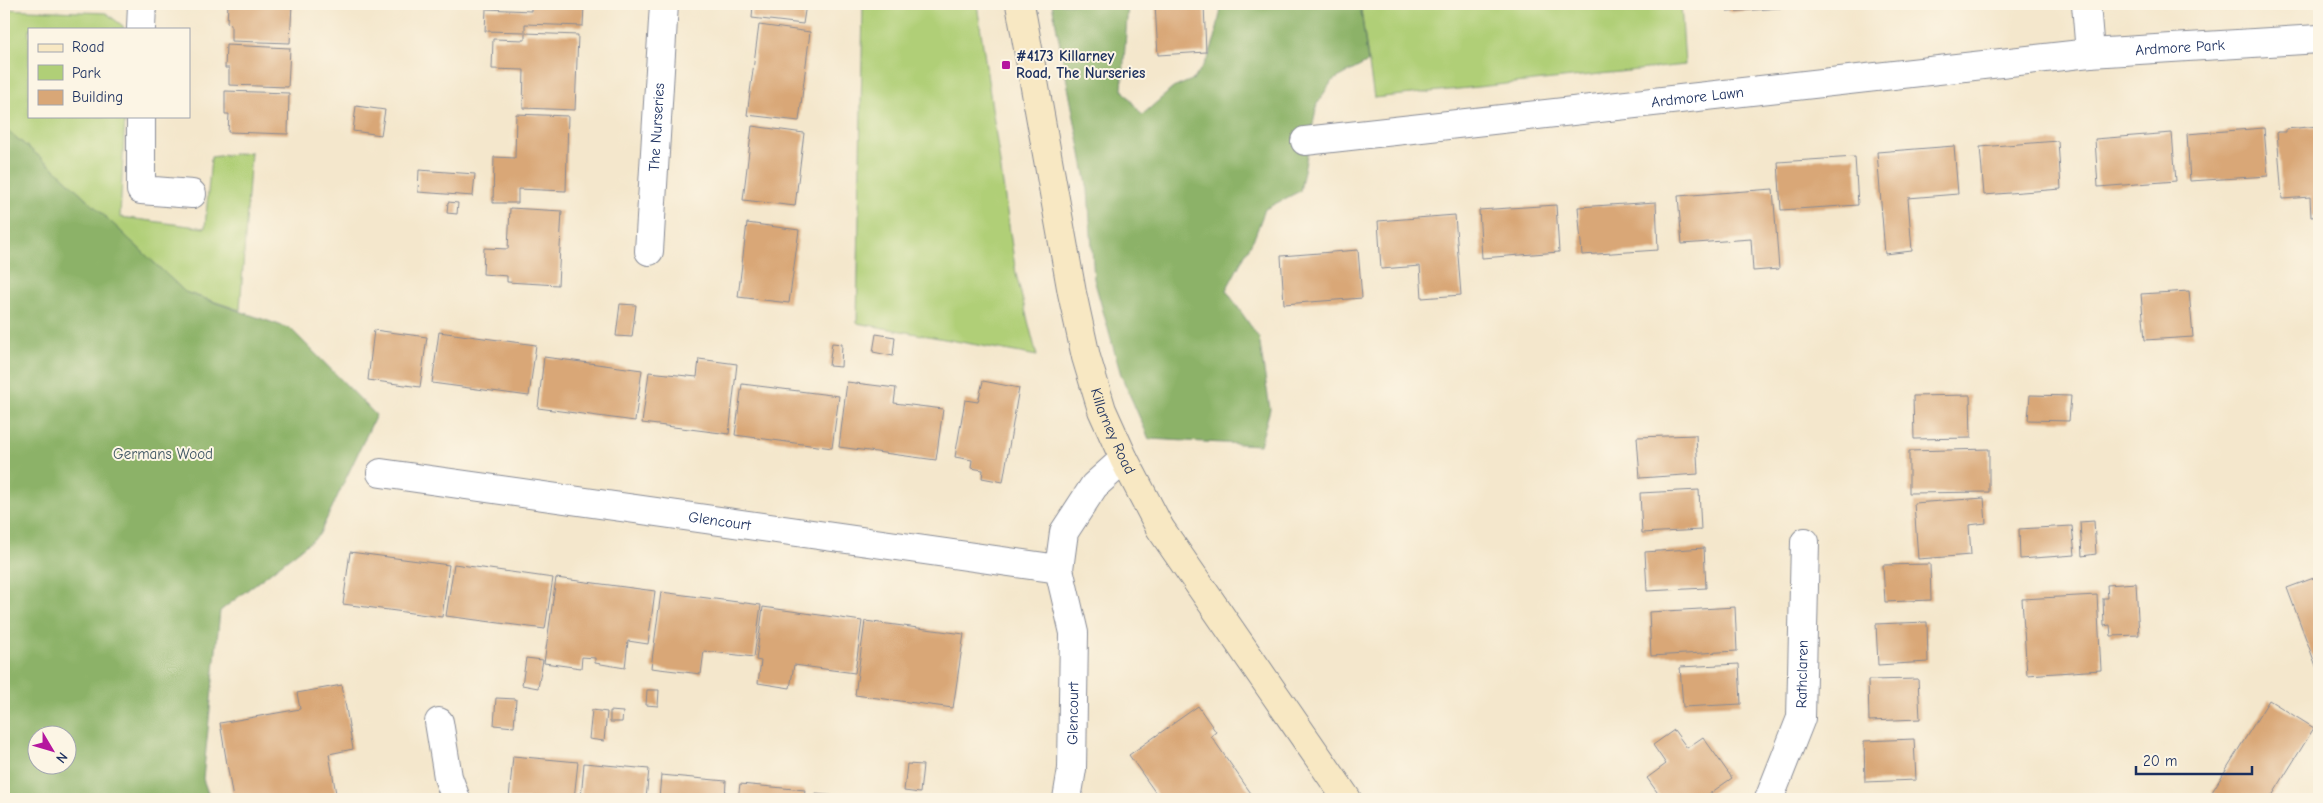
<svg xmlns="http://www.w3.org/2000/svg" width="2323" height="803" viewBox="0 0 2323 803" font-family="'Comic Neue',sans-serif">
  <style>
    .green { fill: #b0cf77; stroke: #667f6a }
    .forest { fill: #8cb268; stroke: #547063; fill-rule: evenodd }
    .building { fill: #d9a777 }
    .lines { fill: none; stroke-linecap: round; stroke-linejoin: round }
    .minor-casing { stroke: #888b95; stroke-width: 30 }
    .secondary-casing { stroke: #888b95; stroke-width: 30 }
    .minor { stroke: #fff; stroke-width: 28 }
    .secondary { stroke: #f8e8c3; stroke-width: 28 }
    .poi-dot { fill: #b5179e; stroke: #fcf5e5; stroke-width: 2 }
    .labels { text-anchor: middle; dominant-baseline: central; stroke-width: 4; stroke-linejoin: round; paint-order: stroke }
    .street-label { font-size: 15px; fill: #1b2f5e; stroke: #fcf5e5 }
    .poi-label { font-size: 15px; font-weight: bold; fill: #1b2f5e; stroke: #fcf5e5; text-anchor: start }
    .park-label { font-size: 15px; fill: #405764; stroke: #fcf5e5 }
  </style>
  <rect width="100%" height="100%" fill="#fcf5e5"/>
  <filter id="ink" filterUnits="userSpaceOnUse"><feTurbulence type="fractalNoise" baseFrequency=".02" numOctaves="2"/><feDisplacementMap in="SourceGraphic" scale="10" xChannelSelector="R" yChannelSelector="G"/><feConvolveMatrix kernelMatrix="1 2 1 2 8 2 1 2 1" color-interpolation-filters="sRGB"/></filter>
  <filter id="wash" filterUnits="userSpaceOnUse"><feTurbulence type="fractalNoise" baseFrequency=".0096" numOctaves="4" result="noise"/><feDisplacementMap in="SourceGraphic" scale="20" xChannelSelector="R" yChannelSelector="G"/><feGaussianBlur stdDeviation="1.12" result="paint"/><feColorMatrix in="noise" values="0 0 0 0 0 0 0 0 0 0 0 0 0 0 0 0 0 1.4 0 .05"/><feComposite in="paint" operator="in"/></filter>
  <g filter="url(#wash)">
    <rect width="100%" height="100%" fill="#f4e7cc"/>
    <g class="green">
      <polygon points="863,4 977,4 1016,274 1037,356 857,323"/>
      <polygon points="1360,4 1681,4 1685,65 1374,98"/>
      <polygon points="4,9 106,13 123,26 124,29 29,29 29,116 125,116 120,217 205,228 211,157 251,152 240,310 185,292 56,170 4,128"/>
    </g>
    <g class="forest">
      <polygon points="1052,4 1128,4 1122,89 1142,115 1173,88 1194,79 1208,58 1215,38 1222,4 1360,4 1368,62 1332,81 1317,104 1300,191 1265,209 1255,236 1226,290 1259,338 1270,409 1260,445 1149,439 1121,375 1094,279 1088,190"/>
      <path d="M4,128L56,170L185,292L291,329L376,415L319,535L220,611L203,779L210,799H4ZM38,736H68V766H38Z"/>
    </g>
    <g id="blocks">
      <g class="building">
        <polygon points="228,4 292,4 290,43 231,41 231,24 227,23"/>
        <polygon points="531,4 584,4 583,26 525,24 525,32 485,31 486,9 531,11"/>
        <polygon points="753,4 806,4 803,24 752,18"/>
        <polygon points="1155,4 1204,4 1206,52 1158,55"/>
        <polygon points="1727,4 1805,4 1805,6 1728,12"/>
        <polygon points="759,25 810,32 799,121 747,115"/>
        <polygon points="525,33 578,35 575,110 523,108 524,70 492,69 493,39 525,40"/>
        <polygon points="226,45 290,48 288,87 229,85 229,68 225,68"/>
        <polygon points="225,91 289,93 288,134 228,132 229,114 225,114"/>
        <polygon points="356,106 385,110 381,135 353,131"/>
        <polygon points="516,114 568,116 566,191 518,189 518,203 493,203 494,157 515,158"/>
        <polygon points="752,126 804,133 795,206 743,200"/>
        <polygon points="2319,126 2319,216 2311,217 2310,197 2282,199 2277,132 2286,132 2286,129"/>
        <polygon points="2264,128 2268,176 2190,181 2187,134"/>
        <polygon points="2172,133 2176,181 2098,187 2095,139"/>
        <polygon points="2058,141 2061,189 1984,195 1980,147"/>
        <polygon points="1954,146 1958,194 1908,198 1912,251 1885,254 1877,152"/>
        <polygon points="1855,157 1858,205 1781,210 1778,162"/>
        <polygon points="419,170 475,174 473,196 418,192"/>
        <polygon points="1773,189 1779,269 1753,271 1751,239 1682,244 1678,196"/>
        <polygon points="448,202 458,203 457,214 447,213"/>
        <polygon points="1656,202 1658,250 1582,255 1578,207"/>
        <polygon points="1556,205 1559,252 1482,258 1479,210"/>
        <polygon points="510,208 562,211 558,285 507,282 507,276 483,274 484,248 508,249"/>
        <polygon points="1455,215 1461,295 1422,298 1420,266 1381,269 1378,221"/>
        <polygon points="747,223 799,230 789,303 738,297"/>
        <polygon points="1358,250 1362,298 1284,304 1281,256"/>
        <polygon points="2189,291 2193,337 2145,340 2141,294"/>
        <polygon points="620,304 636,305 632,337 616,336"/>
        <polygon points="374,330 427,337 420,387 368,380"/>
        <polygon points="439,332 536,345 529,396 432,383"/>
        <polygon points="876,334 895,337 893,356 873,352"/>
        <polygon points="832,343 842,344 841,367 829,366"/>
        <polygon points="544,357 642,370 635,421 538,408"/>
        <polygon points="699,359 737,364 729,434 642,423 649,372 697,377"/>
        <polygon points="983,381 1019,388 1003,482 982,478 983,470 971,468 972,460 955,457 965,400 978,402"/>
        <polygon points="847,382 896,388 894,403 943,409 936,460 839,447"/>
        <polygon points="742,384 839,396 832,448 735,435"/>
        <polygon points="1970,395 1971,438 1914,439 1913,396"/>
        <polygon points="2030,395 2071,396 2069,421 2028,420"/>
        <polygon points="1696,435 1698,474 1640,478 1637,437"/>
        <polygon points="1989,449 1989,492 1909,493 1909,451"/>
        <polygon points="1699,490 1701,530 1642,533 1640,493"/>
        <polygon points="1984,498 1986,523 1969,525 1971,555 1918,559 1914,503"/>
        <polygon points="2094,521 2096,554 2082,556 2080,522"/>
        <polygon points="2072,526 2075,555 2020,559 2019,529"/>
        <polygon points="1704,548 1706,588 1647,591 1645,552"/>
        <polygon points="350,552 449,565 442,617 343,604"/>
        <polygon points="454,564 553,578 545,629 446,616"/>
        <polygon points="1930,564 1931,600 1885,602 1883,565"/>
        <polygon points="2319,576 2319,674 2287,588"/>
        <polygon points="556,578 655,591 648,644 628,641 625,668 595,663 595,658 582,657 581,668 544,663"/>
        <polygon points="2136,583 2139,635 2111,636 2110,625 2104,626 2103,598 2108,598 2107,585"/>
        <polygon points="661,592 761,605 754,657 704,651 701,674 651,668"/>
        <polygon points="2097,595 2101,670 2027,675 2022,599"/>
        <polygon points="763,607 862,621 855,673 794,665 790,688 758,683 761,661 756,660"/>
        <polygon points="1735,607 1737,651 1651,656 1649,612"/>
        <polygon points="865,621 964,634 953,708 855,695"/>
        <polygon points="1927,622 1928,662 1878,665 1876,624"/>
        <polygon points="526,658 543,660 538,688 522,685"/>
        <polygon points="1739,664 1741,704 1683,707 1680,667"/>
        <polygon points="1918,679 1920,719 1869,721 1868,680"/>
        <polygon points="342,685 353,749 329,754 337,799 233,799 220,723 300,709 297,693"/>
        <polygon points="647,690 659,690 658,706 646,705"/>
        <polygon points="496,698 516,699 514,727 494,725"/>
        <polygon points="2269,700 2314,728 2270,799 2224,799 2212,792"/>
        <polygon points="1198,706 1216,732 1211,736 1255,799 1160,799 1129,755"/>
        <polygon points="592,710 607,712 604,741 589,739"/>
        <polygon points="610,711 623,712 622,722 610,722"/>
        <polygon points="1674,730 1687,748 1703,737 1732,778 1702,799 1662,799 1647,778 1666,764 1653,745"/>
        <polygon points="1914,739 1916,780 1865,782 1864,741"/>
        <polygon points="513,756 578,762 574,799 509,799"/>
        <polygon points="584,763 649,769 646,799 581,799"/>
        <polygon points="907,764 923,765 920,793 904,791"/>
        <polygon points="661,775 726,781 725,799 659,799"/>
        <polygon points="740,784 805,790 804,799 738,799"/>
        <polygon points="815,794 861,798 861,799 814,799"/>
      </g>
    </g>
  </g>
  <g filter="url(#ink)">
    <use href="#blocks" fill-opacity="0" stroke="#888b95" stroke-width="1"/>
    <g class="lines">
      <defs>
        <g id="minor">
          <polyline points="2086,4 2090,53"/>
          <polyline points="141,29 142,4"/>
          <polyline points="141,116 141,190 192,194"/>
          <path id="s1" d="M1305,141L2090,53L2319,39"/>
          <path id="s2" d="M649,251L664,4"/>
          <path id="s3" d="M381,473L1059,569"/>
          <polyline points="439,722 448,777 456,799"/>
          <path id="s4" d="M1067,799L1072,769L1074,633L1059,569L1064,532L1094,486L1124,459"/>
          <path id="s5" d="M1769,799L1801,718L1805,542"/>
        </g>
        <g id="secondary">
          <path id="s6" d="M1020,4L1072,293L1086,357L1102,410L1124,459L1160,528L1347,799"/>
        </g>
      </defs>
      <use href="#minor" class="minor-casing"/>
      <use href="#secondary" class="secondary-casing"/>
      <use href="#minor" class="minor"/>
      <use href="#secondary" class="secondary"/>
    </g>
  </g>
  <rect class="poi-dot" x="1001" y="60" width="10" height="10" rx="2.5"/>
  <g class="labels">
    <g class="street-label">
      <text stroke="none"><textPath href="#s1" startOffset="880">Ardmore Park</textPath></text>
      <text stroke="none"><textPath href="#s1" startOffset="395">Ardmore Lawn</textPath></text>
      <text stroke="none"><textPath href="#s2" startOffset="124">The Nurseries</textPath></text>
      <text stroke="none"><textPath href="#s6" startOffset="438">Killarney Road</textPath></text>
      <text stroke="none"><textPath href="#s3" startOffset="342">Glencourt</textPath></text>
      <text stroke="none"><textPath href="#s5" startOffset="131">Rathclaren</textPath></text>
      <text stroke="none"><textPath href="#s4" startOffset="86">Glencourt</textPath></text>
    </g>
    <g class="poi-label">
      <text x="1016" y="56">#4173 Killarney<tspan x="1016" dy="17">Road, The Nurseries</tspan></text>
    </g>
    <g class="park-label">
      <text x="163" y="454">Germans Wood</text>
    </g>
  </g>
  <rect width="2323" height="803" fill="none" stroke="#fcf5e5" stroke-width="20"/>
  <rect x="28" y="28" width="162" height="90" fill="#fcf5e5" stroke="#a2a6af"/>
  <rect x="38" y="44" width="25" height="8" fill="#f8e8c3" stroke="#a2a6af"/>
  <text x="72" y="52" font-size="15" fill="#1b2f5e">Road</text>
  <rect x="38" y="65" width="25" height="15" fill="#b0cf77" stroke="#a2a6af"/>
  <text x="72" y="78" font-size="15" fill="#1b2f5e">Park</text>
  <rect x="38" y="90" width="25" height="15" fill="#d9a777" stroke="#a2a6af"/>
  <text x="72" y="102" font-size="15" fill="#1b2f5e">Building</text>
  <g transform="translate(52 750) rotate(128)"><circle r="24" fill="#fcf5e5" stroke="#a2a6af"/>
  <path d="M0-4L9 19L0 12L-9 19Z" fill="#b5179e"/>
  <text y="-8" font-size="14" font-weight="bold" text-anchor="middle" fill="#1b2f5e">N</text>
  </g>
  <path d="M2136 766v8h116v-8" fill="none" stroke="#1b2f5e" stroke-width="2.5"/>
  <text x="2143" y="766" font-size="15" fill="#1b2f5e" stroke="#fcf5e5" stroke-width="4" paint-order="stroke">20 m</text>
</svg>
